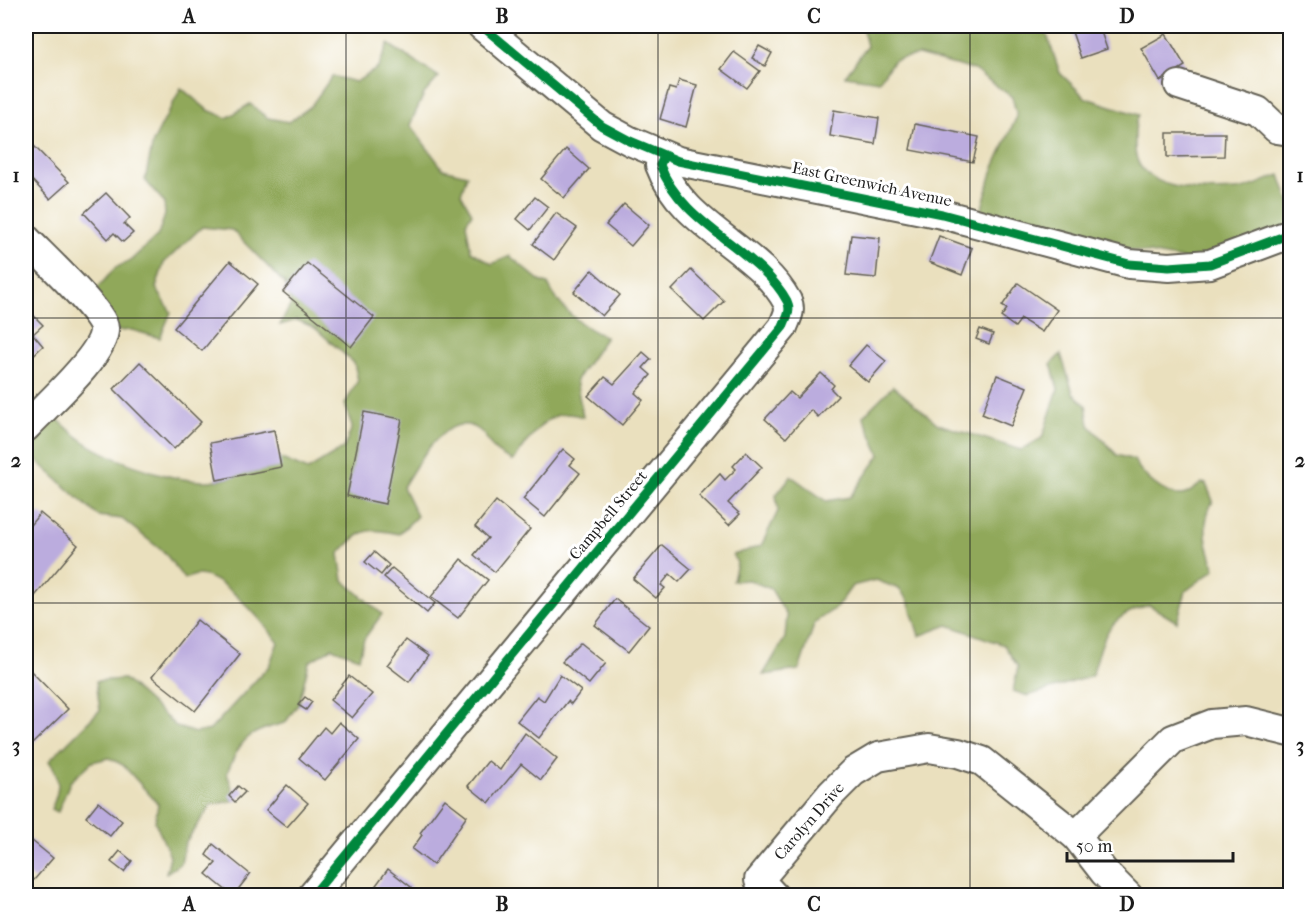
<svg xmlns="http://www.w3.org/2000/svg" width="1316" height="921" viewBox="0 0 1316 921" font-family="'IM FELL French Canon',serif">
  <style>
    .forest { fill: #90a85a; stroke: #56623b; stroke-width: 1.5 }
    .building { fill: #bbacde }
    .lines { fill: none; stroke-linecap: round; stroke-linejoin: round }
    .minor-casing { stroke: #646155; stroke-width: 32 }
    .minor { stroke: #fff; stroke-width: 28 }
    .cycleway-casing { stroke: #fff; stroke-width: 13 }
    .cycleway { stroke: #00873e; stroke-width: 9 }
    .grid { fill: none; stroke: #1c1c1c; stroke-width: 1.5; stroke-opacity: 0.55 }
    .labels { text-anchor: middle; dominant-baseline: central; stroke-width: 6; stroke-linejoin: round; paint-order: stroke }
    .street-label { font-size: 16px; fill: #1c1c1c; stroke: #fff }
    .neatline { fill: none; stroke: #1c1c1c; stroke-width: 2 }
    .grid-label { font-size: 20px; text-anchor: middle; font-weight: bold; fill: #1c1c1c }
  </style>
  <rect width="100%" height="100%" fill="#fff"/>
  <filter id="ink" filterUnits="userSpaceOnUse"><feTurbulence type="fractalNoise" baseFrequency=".0167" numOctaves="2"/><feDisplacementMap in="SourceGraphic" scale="12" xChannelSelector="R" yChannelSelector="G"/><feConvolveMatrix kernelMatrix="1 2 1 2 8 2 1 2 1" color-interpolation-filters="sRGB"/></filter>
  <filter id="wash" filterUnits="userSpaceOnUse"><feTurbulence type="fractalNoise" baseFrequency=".008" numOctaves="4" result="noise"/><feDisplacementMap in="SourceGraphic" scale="24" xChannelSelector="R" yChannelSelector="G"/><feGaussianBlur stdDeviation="1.35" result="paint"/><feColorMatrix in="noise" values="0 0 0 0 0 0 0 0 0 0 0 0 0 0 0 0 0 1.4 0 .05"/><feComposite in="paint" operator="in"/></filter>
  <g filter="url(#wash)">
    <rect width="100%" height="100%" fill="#eae0be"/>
    <g class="forest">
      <path d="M862,26H1044L1060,73L1086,98L1139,115C1134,125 1135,135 1135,146C1134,192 1204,192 1236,190C1250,189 1267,179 1280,175L1290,204V234L1209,264L978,222L992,172L1017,116L1012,97L974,70L918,55L894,60L879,81L845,76L867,46Z"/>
      <path d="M388,44L439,77L424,94L410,125L443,169L467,175L461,194L472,213L466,223L471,251L492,264L510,256L540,281L548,284C558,307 583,328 606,337L576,380L583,417C547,404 533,436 513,461C506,457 498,454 493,448C489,443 485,434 479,430C447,407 416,466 403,487L417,516L399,534C366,527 361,529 339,554L343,580L382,614L364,639L359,658L332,648L309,662L299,703L285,723C247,733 242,737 227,773L236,800L211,805L185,843L181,863L166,873L170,856L155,822L158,804L123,765L109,758L92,762L70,782L58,812L51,809C60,791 61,777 49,761L100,710L96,681L124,679L177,727L195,733L210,730L269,666L278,642C263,622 224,575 198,575C194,575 188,578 184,579L165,553L122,519L98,516L26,451V423L44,406C55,416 66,428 78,437C106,459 181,486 217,480C239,477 257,467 277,457L308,470L344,448L352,427L345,404L358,380L354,363L315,328L297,320L280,325L291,304L285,284L232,230L202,227L164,263L156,288L171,312L160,338L132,330L104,332L86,301L115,268L130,261L158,235L165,215L164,202L145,180L153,142L181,88L208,110L227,118L250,104L268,118L289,122L311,106L332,76L356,82L378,68Z"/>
      <path d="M1061,354L1073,393L1086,405L1089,425L1117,455L1134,460C1142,475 1163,496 1182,495C1188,495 1196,487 1202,483L1206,484L1213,501C1200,523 1207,547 1215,569L1186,591L1177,622L1149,605C1105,617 1104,637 1092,676L1028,696L1013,691L1018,667L1004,645L948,625L919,636L908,600L899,589L876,580L852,586L837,607L815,622L799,670L763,675L785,638L787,616L771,589L749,580L733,581L737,563L733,555L761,546L778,511L776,495L791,476L826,501L850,497L880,455L863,416L893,386L938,424L1021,450L1042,438L1058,389L1051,364Z"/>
    </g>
    <g id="blocks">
      <g class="building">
        <polygon points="1070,26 1099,26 1107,49 1081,58"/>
        <polygon points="1166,34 1185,66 1160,81 1141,48"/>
        <polygon points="759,46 772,53 765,66 752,58"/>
        <polygon points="734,52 760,71 747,88 721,69"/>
        <polygon points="679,80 697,85 686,127 660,119 669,88 676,90"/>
        <polygon points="834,110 879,118 875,144 830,136"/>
        <polygon points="915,124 979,137 973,162 910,150"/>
        <polygon points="1167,133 1225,133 1224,156 1167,157"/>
        <polygon points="33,145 69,182 50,199 26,174 26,152"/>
        <polygon points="566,149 589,169 564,198 541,179"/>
        <polygon points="106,193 130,218 124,224 133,233 123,242 114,233 108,239 84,213"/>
        <polygon points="535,197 548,207 530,230 517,219"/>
        <polygon points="624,204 649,225 631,246 606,225"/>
        <polygon points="556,213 577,228 554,260 533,244"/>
        <polygon points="851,235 880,238 876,278 846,275"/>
        <polygon points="939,236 972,248 962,275 929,262"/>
        <polygon points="230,261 258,284 202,351 174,328"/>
        <polygon points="307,263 374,317 351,347 283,292"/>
        <polygon points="592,270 620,295 602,316 574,292"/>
        <polygon points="691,270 724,301 704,321 672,290"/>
        <polygon points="1018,283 1057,310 1042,332 1021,319 1015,327 1001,317 1007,309 1002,306"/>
        <polygon points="28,310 43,325 33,334 43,346 26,362 26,312"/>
        <polygon points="980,329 993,334 989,344 976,339"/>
        <polygon points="866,345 886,361 868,382 848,366"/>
        <polygon points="643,352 651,359 643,368 651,375 635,393 643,400 622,425 588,396 605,377 614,384"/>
        <polygon points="140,362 201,422 174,449 114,389"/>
        <polygon points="821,373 834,385 831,389 838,396 818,417 811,410 786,438 765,419 790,392 797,398"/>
        <polygon points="997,375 1027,387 1011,426 982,414"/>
        <polygon points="364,412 402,419 385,504 347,496"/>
        <polygon points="274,430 281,467 217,480 210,443"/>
        <polygon points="563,449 575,459 570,465 580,473 545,517 523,499"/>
        <polygon points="746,452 762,467 728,503 740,514 729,525 699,496 720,474 725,480 736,469 733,466"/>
        <polygon points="496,501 530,529 495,572 474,555 488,538 475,527"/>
        <polygon points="40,513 78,545 30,602 26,598 26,530"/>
        <polygon points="662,545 691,569 679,582 670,574 661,585 665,588 656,598 633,579"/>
        <polygon points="374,552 389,565 381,575 365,562"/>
        <polygon points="461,559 488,580 458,618 431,597"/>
        <polygon points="392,568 435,603 427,613 384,577"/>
        <polygon points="615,599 649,626 629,651 595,625"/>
        <polygon points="197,620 240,654 195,711 152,677"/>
        <polygon points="406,640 428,656 409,682 387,665"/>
        <polygon points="581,643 606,663 589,684 562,662"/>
        <polygon points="26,666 68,709 30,746 26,742"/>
        <polygon points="560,675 581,691 571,704 568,701 539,738 517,721 537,696 544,701"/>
        <polygon points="349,676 372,694 352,718 330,700"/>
        <polygon points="305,697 312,702 306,710 298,705"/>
        <polygon points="339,722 359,739 325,780 299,758 324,727 330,733"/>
        <polygon points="525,733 557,759 541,780 521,764 489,803 468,786 488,761 500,770"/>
        <polygon points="287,785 308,803 287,827 266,810"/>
        <polygon points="238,786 245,792 235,802 229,796"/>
        <polygon points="445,799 467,816 433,865 412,849 422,835 420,833"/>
        <polygon points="98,802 122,821 110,836 86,817"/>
        <polygon points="26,836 53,858 34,880 26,873"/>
        <polygon points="213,844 250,874 233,896 206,874 216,863 206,855"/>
        <polygon points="120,851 132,861 124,872 111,862"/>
        <polygon points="388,869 411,887 404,896 368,896"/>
      </g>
    </g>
  </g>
  <g filter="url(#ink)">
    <use href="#blocks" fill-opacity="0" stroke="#646155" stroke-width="1.5"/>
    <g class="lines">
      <defs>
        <g id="minor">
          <polyline points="482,26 602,126 630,141 678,161 942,214 1129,264 1169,267 1210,264 1290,234"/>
          <polyline points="1179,85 1258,111 1277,129 1290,131"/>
          <path d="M26,239C39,253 104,313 104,328C106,354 44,407 26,427"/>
          <polyline points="1076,836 1173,739 1212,724 1246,721 1290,732"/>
          <path d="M312,896L783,327C786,318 792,311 787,301C759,249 682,226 660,165L664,156"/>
          <polyline points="774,896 759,880 831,794 853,772 878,757 929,748 958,753 982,761 1076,836 1104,872 1128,896"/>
        </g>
      </defs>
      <use href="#minor" class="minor-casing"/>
      <use href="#minor" class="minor"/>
      <defs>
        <g id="cycleway">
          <polyline points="482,26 602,126 630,141 678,161 942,214 1129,264 1169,267 1210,264 1290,234"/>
          <path d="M312,896L783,327C786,318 792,311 787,301C759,249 682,226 660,165L664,156"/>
        </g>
      </defs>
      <use href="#cycleway" class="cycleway-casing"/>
      <use href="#cycleway" class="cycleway"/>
    </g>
  </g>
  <path class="grid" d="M346,26V896M658,26V896M970,26V896M26,318H1290M26,603H1290"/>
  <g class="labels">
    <g class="street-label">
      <text transform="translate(872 184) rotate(12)">East Greenwich Avenue</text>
      <text transform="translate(608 515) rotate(-50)">Campbell Street</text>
      <text transform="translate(809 821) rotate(-49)">Carolyn Drive</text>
    </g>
  </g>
  <rect width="1316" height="921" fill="none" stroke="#fff" stroke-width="66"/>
  <path d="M1067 852v9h166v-9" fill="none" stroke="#1c1c1c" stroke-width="3"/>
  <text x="1076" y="852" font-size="18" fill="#1c1c1c" stroke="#ffffff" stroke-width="4.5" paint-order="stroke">50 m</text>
  <rect x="33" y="33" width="1250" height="855" class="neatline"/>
  <g class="grid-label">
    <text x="189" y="23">A</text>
    <text x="502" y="23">B</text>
    <text x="814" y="23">C</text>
    <text x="1127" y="23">D</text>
    <text x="16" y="182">1</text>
    <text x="1300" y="182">1</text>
    <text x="16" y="467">2</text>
    <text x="1300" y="467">2</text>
    <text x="16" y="752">3</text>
    <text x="1300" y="752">3</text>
    <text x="189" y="911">A</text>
    <text x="502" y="911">B</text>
    <text x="814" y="911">C</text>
    <text x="1127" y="911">D</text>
  </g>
</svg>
